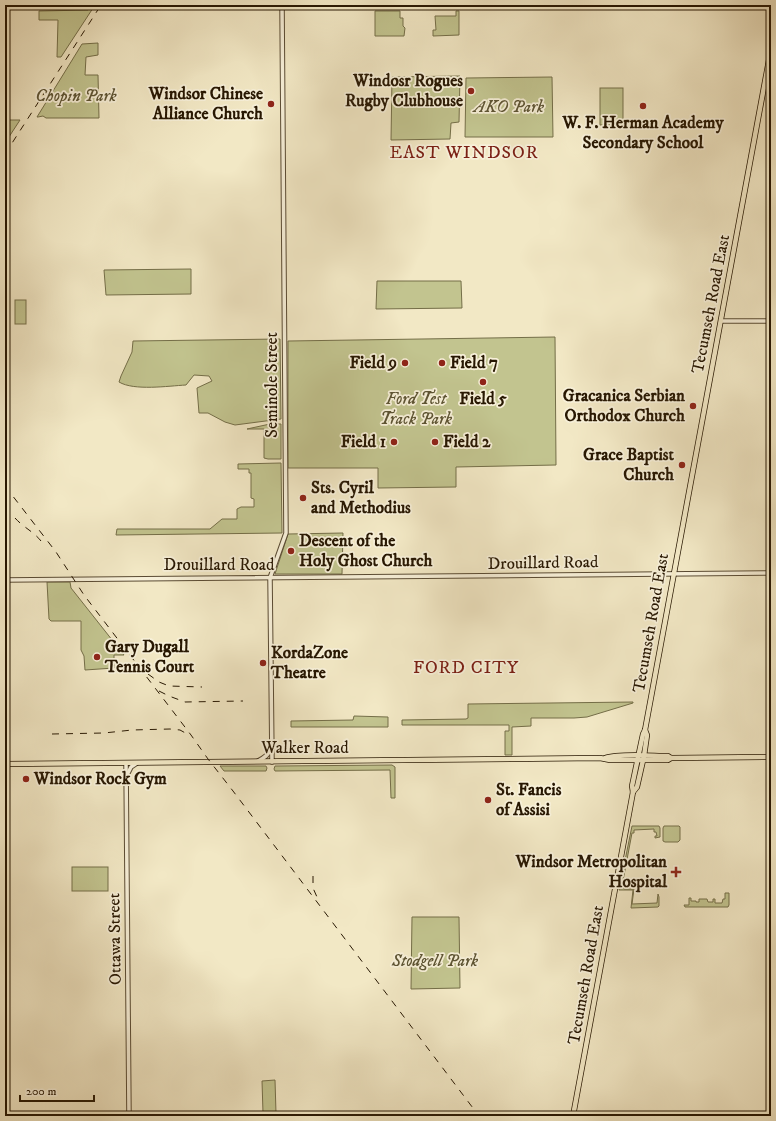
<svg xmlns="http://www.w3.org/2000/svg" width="776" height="1121" viewBox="0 0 776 1121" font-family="'IM FELL DW Pica',serif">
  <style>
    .green { fill: #c2c48f; stroke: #746e48 }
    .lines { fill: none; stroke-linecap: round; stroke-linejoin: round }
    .minor-casing { stroke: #5a4b33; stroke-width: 5.5 }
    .major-casing { stroke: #271702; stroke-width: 6 }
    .minor { stroke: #f7f0d9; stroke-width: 3.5 }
    .major { stroke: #f2e8c5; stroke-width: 4.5 }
    .rail { stroke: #271702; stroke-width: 1; stroke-dasharray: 7 7; stroke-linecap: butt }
    .poi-dot { fill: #8f2418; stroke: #f7f0d9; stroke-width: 1.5 }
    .labels { text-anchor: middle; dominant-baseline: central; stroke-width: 3.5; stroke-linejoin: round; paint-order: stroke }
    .poi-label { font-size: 17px; font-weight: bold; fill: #271702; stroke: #f7f0d9; text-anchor: start }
    .park-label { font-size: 17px; font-style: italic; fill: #5d5433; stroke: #f7f0d9 }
    .street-label { font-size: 17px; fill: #271702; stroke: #f7f0d9 }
    .neighbourhood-label { font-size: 18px; letter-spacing: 1px; fill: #7a1f14; stroke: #f7f0d9 }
  </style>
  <rect width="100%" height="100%" fill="#f2e8c5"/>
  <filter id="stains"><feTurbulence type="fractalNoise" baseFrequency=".005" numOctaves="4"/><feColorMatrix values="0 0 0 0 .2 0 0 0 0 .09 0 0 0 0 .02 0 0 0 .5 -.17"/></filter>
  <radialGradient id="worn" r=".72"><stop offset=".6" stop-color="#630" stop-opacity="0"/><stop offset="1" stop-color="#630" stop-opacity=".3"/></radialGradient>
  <g class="green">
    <polygon points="88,5 95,5 61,57 57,57 58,20 39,20 39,11 88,10"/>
    <polygon points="375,11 400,11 400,18 403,18 403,26 405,28 404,36 375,36"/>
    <polygon points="456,11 459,11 459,35 433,36 433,30 436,30 435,16 456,16"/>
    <polygon points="98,43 98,55 86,57 85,75 98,75 99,118 46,118 43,116 38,117 37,117 82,44"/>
    <polygon points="460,76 459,122 451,123 450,139 391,140 392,77"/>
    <polygon points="552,77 553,137 465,137 466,78"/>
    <rect x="600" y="88" width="23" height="37"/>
    <polygon points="5,120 20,120 5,143"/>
    <polygon points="191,269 191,294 106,295 104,270"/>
    <polygon points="377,281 461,281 462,308 376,309"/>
    <rect x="15" y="300" width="11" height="24"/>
    <polygon points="555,337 556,465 456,467 456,487 378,488 378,468 288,468 288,341"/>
    <path d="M280,339L281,419L235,425L225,422L208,413H199L197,388L212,381L209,376L194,375L186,385C168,386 134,391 119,382L121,376L132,352L133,341Z"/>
    <polygon points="270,424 281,424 281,459 268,459 264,458 264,429 247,429"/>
    <polygon points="281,463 282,533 116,535 117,529 210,529 222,519 237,519 237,509 241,507 254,507 254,499 251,498 251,473 249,473 249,469 238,469 238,464"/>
    <polygon points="343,533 342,574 275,574 288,534"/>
    <polygon points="47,582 70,582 71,588 124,655 114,655 114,668 85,670 84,656 81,650 81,621 51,621 49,619"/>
    <polygon points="633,702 633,703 587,717 574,718 531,718 531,726 512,727 512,755 505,755 505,731 509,731 509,725 402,725 402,720 466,719 468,718 468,704"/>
    <polygon points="354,716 388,717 388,727 291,727 291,721 353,720"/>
    <polygon points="392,765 395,767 395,798 391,798 390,770 275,771 274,769 275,766 277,766"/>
    <polygon points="220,766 266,766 267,768 266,771 224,771"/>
    <polygon points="632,826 659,826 660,828 660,837 655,838 655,836 657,836 656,832 654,832 654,829 634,830 634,833 632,833 622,886 624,886 624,889 634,889 632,904 657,903 658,894 659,897 659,906 658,907 631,908 633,890 619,890"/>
    <polygon points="664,826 679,826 680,827 680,840 678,842 665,842 663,841 663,828"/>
    <rect x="72" y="867" width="36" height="24"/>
    <polygon points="725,893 729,893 729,905 728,907 685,907 684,905 689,905 689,898 691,898 691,901 696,901 696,902 699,902 699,899 707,899 708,902 713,902 713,899 715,899 715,903 722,903 723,899 725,899"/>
    <polygon points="412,917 459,917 460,988 411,989"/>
    <polygon points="275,1080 276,1113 263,1113 262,1081"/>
  </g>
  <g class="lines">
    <defs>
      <g id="minor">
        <polyline points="721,321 771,321"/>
        <polyline points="5,580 771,573"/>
        <path d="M258,761C264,758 269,755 270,749"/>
        <polyline points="272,762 270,578 286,533 282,5"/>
        <polyline points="126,763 129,1116"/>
        <polyline points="127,775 131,767 137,763"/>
      </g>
      <g id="major">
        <path d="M605,758C618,753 653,756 668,756L671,758"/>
        <polyline points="5,764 600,758 610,760 668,760 671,758 771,757"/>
        <polyline points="633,792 637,787 644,756 647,735 645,730"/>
        <path d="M573,1116L633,792L632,786L643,734L645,730C685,502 731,276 771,49"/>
      </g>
    </defs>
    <use href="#minor" class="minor-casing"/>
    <use href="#major" class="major-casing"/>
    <use href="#minor" class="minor"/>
    <use href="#major" class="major"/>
    <g class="rail">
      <polyline points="5,154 101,5"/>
      <polyline points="5,486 56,552 84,595 191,735 208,759 233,791 479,1116"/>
      <path d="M15,518C23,527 34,532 41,541"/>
      <polyline points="148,674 159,682 169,686 202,687"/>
      <polyline points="159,691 169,696 185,702 243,701"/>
      <polyline points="52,734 104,733 132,730 170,729 180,730 189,735"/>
      <polyline points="313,876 313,888 317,897"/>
    </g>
  </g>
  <g class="poi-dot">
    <circle cx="471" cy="91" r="4"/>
    <circle cx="271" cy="104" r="4"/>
    <circle cx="643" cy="106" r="4"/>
    <circle cx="405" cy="363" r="4"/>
    <circle cx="442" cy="363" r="4"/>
    <circle cx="483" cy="382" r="4"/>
    <circle cx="693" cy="406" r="4"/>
    <circle cx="394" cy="442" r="4"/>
    <circle cx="435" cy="442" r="4"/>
    <circle cx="682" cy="465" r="4"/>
    <circle cx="303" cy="498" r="4"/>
    <circle cx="291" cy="551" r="4"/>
    <circle cx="97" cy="657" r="4"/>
    <circle cx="263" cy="663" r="4"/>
    <circle cx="26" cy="779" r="4"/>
    <circle cx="488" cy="800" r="4"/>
    <path d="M674 866h4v4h4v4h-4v4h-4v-4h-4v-4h4z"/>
  </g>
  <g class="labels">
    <g class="poi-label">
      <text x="463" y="81" text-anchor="end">Windosr Rogues<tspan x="463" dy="20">Rugby Clubhouse</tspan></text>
      <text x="263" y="94" text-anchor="end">Windsor Chinese<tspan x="263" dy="20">Alliance Church</tspan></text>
      <text x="643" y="123" text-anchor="middle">W. F. Herman Academy<tspan x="643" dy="20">Secondary School</tspan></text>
      <text x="397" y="363" text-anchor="end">Field 9</text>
      <text x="450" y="363">Field 7</text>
      <text x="685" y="396" text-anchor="end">Gracanica Serbian<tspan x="685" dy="20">Orthodox Church</tspan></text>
      <text x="483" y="399" text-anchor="middle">Field 5</text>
      <text x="386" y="442" text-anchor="end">Field 1</text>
      <text x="443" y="442">Field 2</text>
      <text x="674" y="455" text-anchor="end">Grace Baptist<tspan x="674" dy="20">Church</tspan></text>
      <text x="311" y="488">Sts. Cyril<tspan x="311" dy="20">and Methodius</tspan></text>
      <text x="299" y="541">Descent of the<tspan x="299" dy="20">Holy Ghost Church</tspan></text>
      <text x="105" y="647">Gary Dugall<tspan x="105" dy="20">Tennis Court</tspan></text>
      <text x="271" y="653">KordaZone<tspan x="271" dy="20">Theatre</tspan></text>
      <text x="34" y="779">Windsor Rock Gym</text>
      <text x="496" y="790">St. Fancis<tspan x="496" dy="20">of Assisi</tspan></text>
      <text x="667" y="862" text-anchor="end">Windsor Metropolitan<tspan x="667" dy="20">Hospital</tspan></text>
    </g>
    <g class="park-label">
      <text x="76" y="96">Chopin Park</text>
      <text x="509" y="107">AKO Park</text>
      <text x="416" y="399">Ford Test<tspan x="416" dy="20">Track Park</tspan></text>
      <text x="435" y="961">Stodgell Park</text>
    </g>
    <g class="street-label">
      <text transform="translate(711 304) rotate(-79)">Tecumseh Road East</text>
      <text transform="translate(272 385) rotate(-90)">Seminole Street</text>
      <text transform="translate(543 563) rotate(-1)">Drouillard Road</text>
      <text x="219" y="565">Drouillard Road</text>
      <text transform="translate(651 623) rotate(-80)">Tecumseh Road East</text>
      <text x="305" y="748">Walker Road</text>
      <text transform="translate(115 939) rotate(-91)">Ottawa Street</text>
      <text transform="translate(586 975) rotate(-80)">Tecumseh Road East</text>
    </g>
    <g class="neighbourhood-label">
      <text x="464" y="153">EAST WINDSOR</text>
      <text x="466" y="668">FORD CITY</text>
    </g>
  </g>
  <rect width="776" height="1121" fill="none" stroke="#f2e8c5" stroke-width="20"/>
  <rect x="6" y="6" width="764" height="1109" fill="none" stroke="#271702" stroke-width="2"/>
  <rect x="10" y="10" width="756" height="1101" fill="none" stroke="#271702"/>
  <path d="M20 1095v6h74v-6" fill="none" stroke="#271702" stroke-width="2"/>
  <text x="26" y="1095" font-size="12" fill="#271702" stroke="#f7f0d9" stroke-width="3" paint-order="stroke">200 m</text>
  <rect width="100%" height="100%" filter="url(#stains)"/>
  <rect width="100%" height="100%" fill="url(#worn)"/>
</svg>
